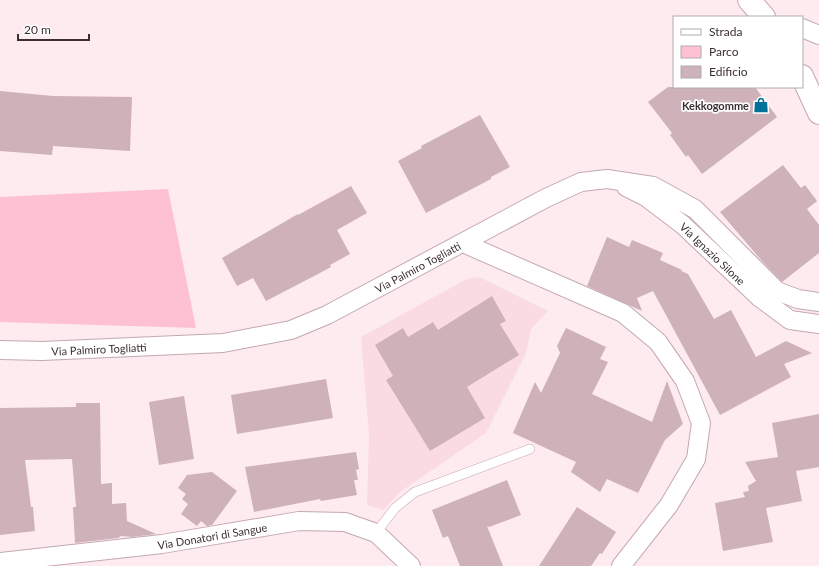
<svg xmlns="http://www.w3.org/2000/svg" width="819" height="566" viewBox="0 0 819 566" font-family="Lato,sans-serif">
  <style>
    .built { fill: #fadbe3 }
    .green { fill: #fec1d1 }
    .building { fill: #ceb1b9 }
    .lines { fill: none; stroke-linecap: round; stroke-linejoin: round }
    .lane-casing { stroke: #c4a8af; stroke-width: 10 }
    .street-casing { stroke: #c4a8af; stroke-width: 20 }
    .secondary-casing { stroke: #c4a8af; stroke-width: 24 }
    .lane { stroke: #fff; stroke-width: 9 }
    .street { stroke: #fff; stroke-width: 18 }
    .secondary { stroke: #fff; stroke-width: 22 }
    .labels { text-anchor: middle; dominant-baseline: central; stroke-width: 3.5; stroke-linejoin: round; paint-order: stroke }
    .poi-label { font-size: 11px; font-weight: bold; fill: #3b2f32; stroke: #fff; text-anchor: end }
    .street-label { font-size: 11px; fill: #3b2f32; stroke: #fff }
  </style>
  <rect width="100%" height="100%" fill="#fdebef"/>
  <polygon class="built" points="479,277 548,311 531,329 526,353 486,433 400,492 383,510 367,505 369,435 361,337 467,279"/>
  <polygon class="green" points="168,189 196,328 0,322 0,197"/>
  <g class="building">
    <polygon points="668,87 755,87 777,117 702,174 688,155 686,157 670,135 672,133 648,102"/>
    <polygon points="0,91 53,96 132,97 130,151 53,146 52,155 0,151"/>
    <polygon points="480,115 510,167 491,177 491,179 426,213 398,161 422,148 421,146"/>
    <polygon points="783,165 801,188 805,185 817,201 807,209 819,225 819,253 782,282 762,261 720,212"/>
    <polygon points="351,186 367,213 337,230 350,254 330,265 331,267 318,274 266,301 253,278 237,286 222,258 298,214 298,215"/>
    <polygon points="607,237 629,247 632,240 663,253 660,260 682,270 681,271 688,274 714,319 731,310 756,357 786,341 812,353 784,364 791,377 720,415 653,291 637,298 642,311 587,286"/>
    <polygon points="492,296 506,321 500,324 519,355 467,387 485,418 430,451 386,380 393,376 375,345 403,328 408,337 433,322 438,330"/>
    <polygon points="566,328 606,347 600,359 608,362 592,394 652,422 667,381 683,424 665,440 638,493 607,479 600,492 571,472 576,462 513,433 535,382 541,393 560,353 557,346"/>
    <polygon points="326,379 333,418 237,434 231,395"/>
    <polygon points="184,396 194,459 159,465 149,402"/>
    <polygon points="76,403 100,403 101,484 112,483 112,504 126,503 127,521 156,534 132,537 121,536 118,538 75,543 73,507 76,507 72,459 25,460 31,507 33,507 35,531 0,535 0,408 76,407"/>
    <polygon points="819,414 819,467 796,471 802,501 766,508 773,542 723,551 715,503 745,497 743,492 749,491 748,486 756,481 745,462 778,457 772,423"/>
    <polygon points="356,452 359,469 356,470 358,480 354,480 357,495 321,501 320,499 254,512 245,467"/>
    <polygon points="212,472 237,491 212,525 207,526 201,521 197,526 181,514 188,504 182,499 186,494 178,488 187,475"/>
    <polygon points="507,480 521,515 489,527 487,526 503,566 460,566 448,536 443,538 432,510"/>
    <polygon points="577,507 616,532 602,554 600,553 591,566 539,566"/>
  </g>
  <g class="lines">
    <defs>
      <polyline id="lane" points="376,533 395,508 415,492 530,449"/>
      <g id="street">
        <polyline points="802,28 819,35"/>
        <path id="s1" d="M626,187L646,197L683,225L759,297L790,320L819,324"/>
        <polyline points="463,243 623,313 658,342 685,381 701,423 696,459 669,505 621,566"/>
        <path id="s2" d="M0,350L42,351L223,343L291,330L327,315L546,198L581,182L607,179L653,186L695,209L777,291L798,299L819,302"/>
        <path id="s3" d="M0,562L162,544L299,521L345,522L376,533L411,566"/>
      </g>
      <g id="secondary">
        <polyline points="749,0 764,17"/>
        <polyline points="802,76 819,113"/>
      </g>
    </defs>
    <use href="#lane" class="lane-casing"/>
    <use href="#street" class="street-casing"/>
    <use href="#secondary" class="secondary-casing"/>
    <use href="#lane" class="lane"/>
    <use href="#street" class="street"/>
    <use href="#secondary" class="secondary"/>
  </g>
  <defs>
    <symbol id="shop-bare" viewBox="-9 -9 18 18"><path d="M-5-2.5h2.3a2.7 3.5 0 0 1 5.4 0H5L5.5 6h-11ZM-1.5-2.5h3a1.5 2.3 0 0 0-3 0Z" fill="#00709b" stroke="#fff" stroke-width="2.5" paint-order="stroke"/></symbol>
  </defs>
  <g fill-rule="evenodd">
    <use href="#shop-bare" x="750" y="94" width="22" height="22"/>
  </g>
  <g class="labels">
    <g class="poi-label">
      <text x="749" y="105">Kekkogomme</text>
    </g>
    <g class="street-label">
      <text stroke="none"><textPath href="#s1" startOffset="110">Via Ignazio Silone</textPath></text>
      <text stroke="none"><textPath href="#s2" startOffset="434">Via Palmiro Togliatti</textPath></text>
      <text stroke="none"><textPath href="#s2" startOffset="99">Via Palmiro Togliatti</textPath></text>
      <text stroke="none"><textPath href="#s3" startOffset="214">Via Donatori di Sangue</textPath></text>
    </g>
  </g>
  <rect x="673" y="16" width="130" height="72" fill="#ffffff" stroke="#b1acad"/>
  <rect x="681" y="29" width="20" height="6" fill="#ffffff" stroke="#b1acad"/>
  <text x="709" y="36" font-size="12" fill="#3b2f32">Strada</text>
  <rect x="681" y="46" width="20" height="12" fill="#fec1d1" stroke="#b1acad"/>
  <text x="709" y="56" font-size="12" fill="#3b2f32">Parco</text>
  <rect x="681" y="66" width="20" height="12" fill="#ceb1b9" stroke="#b1acad"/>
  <text x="709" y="76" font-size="12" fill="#3b2f32">Edificio</text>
  <path d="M18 34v6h71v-6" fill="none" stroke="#3b2f32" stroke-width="2"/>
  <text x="24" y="34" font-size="12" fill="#3b2f32" stroke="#ffffff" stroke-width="3" paint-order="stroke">20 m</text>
</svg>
